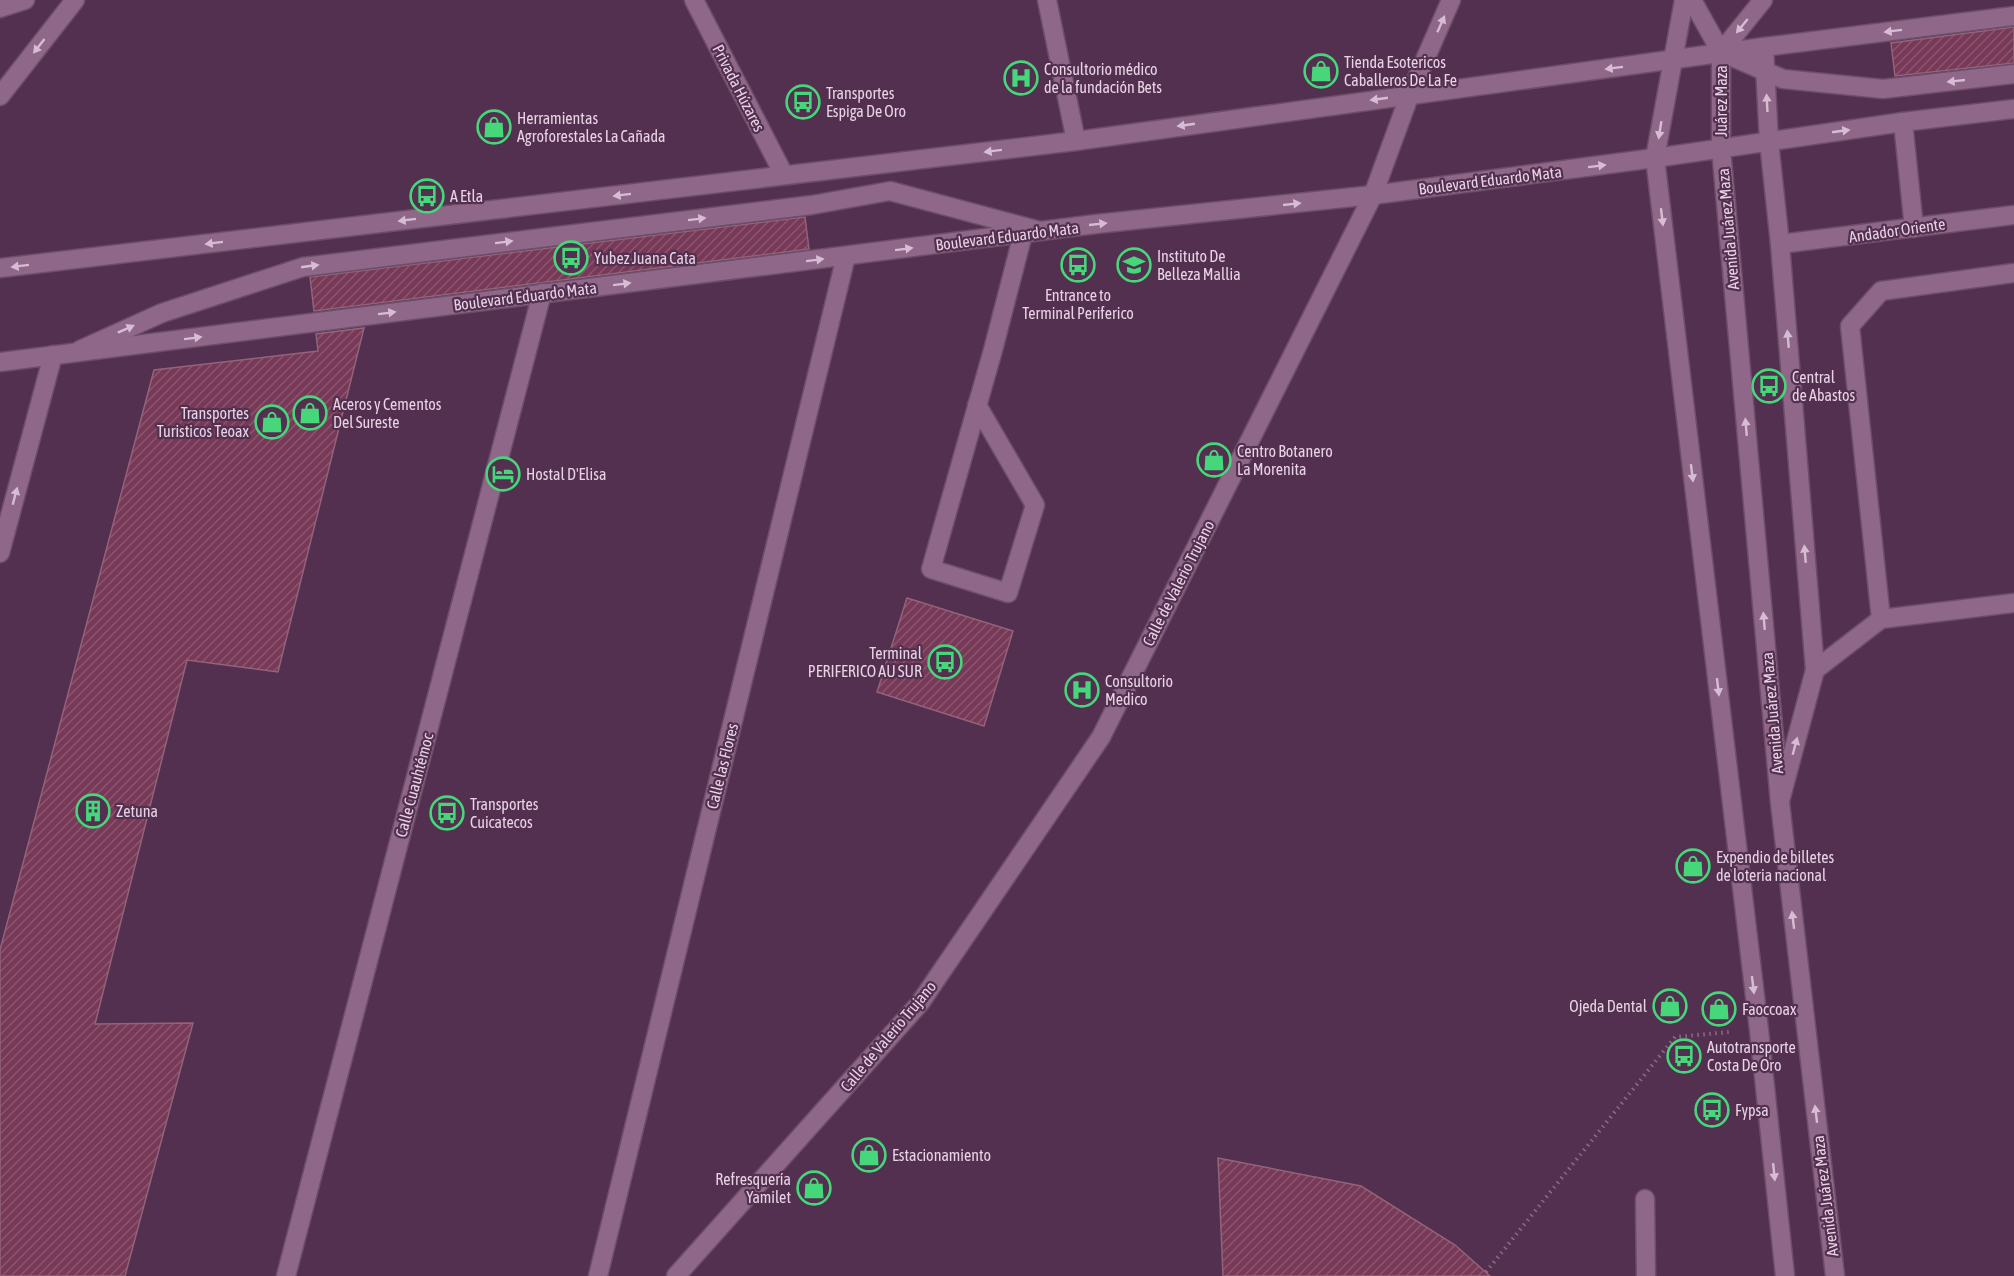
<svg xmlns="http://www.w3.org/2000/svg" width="2014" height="1276" viewBox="0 0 2014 1276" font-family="'Asap Condensed',sans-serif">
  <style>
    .building { fill: url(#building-hatch); stroke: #936378; stroke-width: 1.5 }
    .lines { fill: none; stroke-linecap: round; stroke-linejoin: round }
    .lane-casing { stroke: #6c4e69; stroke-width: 21 }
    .street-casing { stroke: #6c4e69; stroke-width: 21 }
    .secondary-casing { stroke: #6c4e69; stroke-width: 21 }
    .path { stroke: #8b6c87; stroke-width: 4; stroke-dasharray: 1.5 4.5; stroke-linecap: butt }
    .lane { stroke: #8f6789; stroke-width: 18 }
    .street { stroke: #8f6789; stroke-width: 18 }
    .secondary { stroke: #8f6789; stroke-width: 18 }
    .oneway { fill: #d6bdd3 }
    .labels { text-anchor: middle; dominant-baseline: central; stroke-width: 4.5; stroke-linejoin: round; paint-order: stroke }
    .poi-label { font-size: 16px; fill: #e8d2e5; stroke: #53304f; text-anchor: start }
    .street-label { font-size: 16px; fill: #e8d2e5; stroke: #53304f }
  </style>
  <defs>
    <pattern id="building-hatch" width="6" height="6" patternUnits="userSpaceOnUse" patternTransform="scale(1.5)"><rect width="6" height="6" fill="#773957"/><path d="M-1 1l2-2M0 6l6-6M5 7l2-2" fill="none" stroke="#8a556f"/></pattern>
  </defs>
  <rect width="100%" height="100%" fill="#53304f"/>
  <g class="building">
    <polygon points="2014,27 2014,63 1895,76 1891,43"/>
    <polygon points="805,217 809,249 314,311 310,277"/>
    <polygon points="364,328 278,672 187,660 95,1024 193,1023 125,1276 0,1276 0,950 154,370 318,351 316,334"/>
    <polygon points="907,598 1013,631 984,726 877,692"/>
    <polygon points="1218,1158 1361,1186 1455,1245 1490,1276 1223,1276"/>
  </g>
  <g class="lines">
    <defs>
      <g id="lane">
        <polyline points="1047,0 1076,141"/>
        <polyline points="1764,47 1769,142 1780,244 1815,670 1780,801"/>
        <polyline points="1721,52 1783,79 1883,89 2014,74"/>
        <polyline points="1903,122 1914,228"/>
        <polyline points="1780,244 2014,215"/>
        <polyline points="80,350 162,313 303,267 812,205 890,191 1040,231"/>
        <polyline points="977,405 1035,505 1008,593 931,569 993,350 1023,234"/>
        <polyline points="1881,619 1850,326 1881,291 2014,273"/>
        <polyline points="1815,670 1881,619 2014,603"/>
        <polyline points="1645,1199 1646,1276"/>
      </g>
      <g id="street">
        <polyline points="694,0 784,175"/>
        <polyline points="1684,0 1655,158 1759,1030 1785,1276"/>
        <polyline points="1692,0 1721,52 1721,149 1780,803 1835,1276"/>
        <polyline points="0,8 25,0"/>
        <polyline points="1721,52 1763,0"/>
        <polyline points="0,96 75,0"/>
        <polyline points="0,553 53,355"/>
        <polyline points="286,1276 542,293"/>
        <polyline points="676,1276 920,1003 1101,737 1373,195 1410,94 1451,0"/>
      </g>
      <g id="secondary">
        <polyline points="0,268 1076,141 1764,47 2014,16"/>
        <polyline points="0,362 1096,224 1373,195 1655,158 1903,122 2014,109"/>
        <polyline points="598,1276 846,256"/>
      </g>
    </defs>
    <use href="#lane" class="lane-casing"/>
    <use href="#street" class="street-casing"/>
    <use href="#secondary" class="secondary-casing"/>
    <polyline class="path" points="1486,1272 1675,1037 1730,1032"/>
    <use href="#lane" class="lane"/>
    <use href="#street" class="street"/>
    <use href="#secondary" class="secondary"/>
  </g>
  <defs><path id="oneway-solid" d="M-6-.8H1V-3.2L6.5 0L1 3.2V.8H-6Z" transform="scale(1.5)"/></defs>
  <g class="oneway">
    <use href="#oneway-solid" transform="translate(1441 24) rotate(-66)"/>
    <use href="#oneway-solid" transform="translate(1742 26) rotate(129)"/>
    <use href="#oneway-solid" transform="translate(1893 31) rotate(173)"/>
    <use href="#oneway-solid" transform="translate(39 46) rotate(128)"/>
    <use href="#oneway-solid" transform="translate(1614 68) rotate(173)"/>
    <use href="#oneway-solid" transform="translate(1956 81) rotate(174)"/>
    <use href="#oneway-solid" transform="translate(1379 99) rotate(172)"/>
    <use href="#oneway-solid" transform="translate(1767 103) rotate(-93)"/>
    <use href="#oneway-solid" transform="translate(1186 125) rotate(172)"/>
    <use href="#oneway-solid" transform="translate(1660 130) rotate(99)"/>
    <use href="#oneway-solid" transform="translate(1841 131) rotate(-8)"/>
    <use href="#oneway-solid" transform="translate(993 151) rotate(173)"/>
    <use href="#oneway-solid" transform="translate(1597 166) rotate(-7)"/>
    <use href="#oneway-solid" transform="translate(622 195) rotate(173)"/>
    <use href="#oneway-solid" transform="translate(1292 204) rotate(-6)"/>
    <use href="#oneway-solid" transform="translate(1662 217) rotate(83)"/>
    <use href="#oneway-solid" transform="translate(697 219) rotate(-7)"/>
    <use href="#oneway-solid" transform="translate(407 220) rotate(173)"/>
    <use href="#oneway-solid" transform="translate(1098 224) rotate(-6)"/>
    <use href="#oneway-solid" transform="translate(504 242) rotate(-7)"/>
    <use href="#oneway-solid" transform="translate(214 243) rotate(173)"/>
    <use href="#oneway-solid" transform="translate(904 249) rotate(-7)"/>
    <use href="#oneway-solid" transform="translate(815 260) rotate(-7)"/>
    <use href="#oneway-solid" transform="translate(20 266) rotate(173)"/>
    <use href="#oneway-solid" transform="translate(310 266) rotate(-8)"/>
    <use href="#oneway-solid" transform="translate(622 284) rotate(-7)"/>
    <use href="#oneway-solid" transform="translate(387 313) rotate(-7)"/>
    <use href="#oneway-solid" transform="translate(126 329) rotate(-24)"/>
    <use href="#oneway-solid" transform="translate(193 338) rotate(-7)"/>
    <use href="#oneway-solid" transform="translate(1788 339) rotate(-95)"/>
    <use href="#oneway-solid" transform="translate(1746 427) rotate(-95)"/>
    <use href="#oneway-solid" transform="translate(1692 473) rotate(83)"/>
    <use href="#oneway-solid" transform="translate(15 496) rotate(-75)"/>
    <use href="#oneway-solid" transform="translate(1805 554) rotate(-95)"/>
    <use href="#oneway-solid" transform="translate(1764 621) rotate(-95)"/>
    <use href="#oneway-solid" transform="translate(1718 687) rotate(83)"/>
    <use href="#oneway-solid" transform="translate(1795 746) rotate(-75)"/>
    <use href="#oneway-solid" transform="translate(1793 920) rotate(-97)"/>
    <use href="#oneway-solid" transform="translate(1753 985) rotate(83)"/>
    <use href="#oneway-solid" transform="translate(1816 1114) rotate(-97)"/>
    <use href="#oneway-solid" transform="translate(1774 1172) rotate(84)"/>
  </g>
  <defs>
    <symbol id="shop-ring" viewBox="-11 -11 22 22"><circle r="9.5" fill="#53304f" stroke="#45d77a" stroke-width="1.5"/><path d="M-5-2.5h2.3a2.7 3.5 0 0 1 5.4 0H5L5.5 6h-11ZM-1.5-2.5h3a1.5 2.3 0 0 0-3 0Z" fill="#45d77a"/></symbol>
    <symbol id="hospital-ring" viewBox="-11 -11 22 22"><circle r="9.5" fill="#53304f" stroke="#45d77a" stroke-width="1.5"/><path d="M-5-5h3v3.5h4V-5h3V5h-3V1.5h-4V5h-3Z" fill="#45d77a"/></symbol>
    <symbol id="bus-ring" viewBox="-11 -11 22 22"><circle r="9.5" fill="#53304f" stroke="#45d77a" stroke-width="1.5"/><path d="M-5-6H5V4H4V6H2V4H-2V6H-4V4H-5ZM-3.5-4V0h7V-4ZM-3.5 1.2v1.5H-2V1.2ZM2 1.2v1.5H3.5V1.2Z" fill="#45d77a"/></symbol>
    <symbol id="university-ring" viewBox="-11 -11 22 22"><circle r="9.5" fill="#53304f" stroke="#45d77a" stroke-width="1.5"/><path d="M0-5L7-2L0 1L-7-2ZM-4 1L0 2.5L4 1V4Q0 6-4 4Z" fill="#45d77a"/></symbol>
    <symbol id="hotel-ring" viewBox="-11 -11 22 22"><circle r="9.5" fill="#53304f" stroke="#45d77a" stroke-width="1.5"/><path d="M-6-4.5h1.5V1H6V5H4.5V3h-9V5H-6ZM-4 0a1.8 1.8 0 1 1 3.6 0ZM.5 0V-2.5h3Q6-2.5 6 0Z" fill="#45d77a"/></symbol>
    <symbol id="building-ring" viewBox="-11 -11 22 22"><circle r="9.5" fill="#53304f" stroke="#45d77a" stroke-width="1.5"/><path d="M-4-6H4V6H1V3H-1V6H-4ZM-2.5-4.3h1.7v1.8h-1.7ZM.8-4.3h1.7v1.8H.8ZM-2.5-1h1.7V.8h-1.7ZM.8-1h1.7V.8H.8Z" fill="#45d77a"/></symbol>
  </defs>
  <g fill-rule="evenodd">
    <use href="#shop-ring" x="1302" y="52" width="38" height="38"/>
    <use href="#hospital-ring" x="1002" y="59" width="38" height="38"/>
    <use href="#bus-ring" x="784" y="83" width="38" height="38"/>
    <use href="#shop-ring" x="475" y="108" width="38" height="38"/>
    <use href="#bus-ring" x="408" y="177" width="38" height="38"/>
    <use href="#bus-ring" x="552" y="239" width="38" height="38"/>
    <use href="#bus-ring" x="1059" y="246" width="38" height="38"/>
    <use href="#university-ring" x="1115" y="246" width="38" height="38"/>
    <use href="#bus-ring" x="1750" y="367" width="38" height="38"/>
    <use href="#shop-ring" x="291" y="394" width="38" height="38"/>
    <use href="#shop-ring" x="253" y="403" width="38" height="38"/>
    <use href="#shop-ring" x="1195" y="441" width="38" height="38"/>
    <use href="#hotel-ring" x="484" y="455" width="38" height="38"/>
    <use href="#bus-ring" x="926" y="643" width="38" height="38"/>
    <use href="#hospital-ring" x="1063" y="671" width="38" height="38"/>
    <use href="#building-ring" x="74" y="792" width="38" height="38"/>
    <use href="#bus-ring" x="428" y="794" width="38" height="38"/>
    <use href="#shop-ring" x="1674" y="847" width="38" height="38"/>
    <use href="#shop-ring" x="1651" y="987" width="38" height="38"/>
    <use href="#shop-ring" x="1700" y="990" width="38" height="38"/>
    <use href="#bus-ring" x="1665" y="1037" width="38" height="38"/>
    <use href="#bus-ring" x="1693" y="1091" width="38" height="38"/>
    <use href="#shop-ring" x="850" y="1136" width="38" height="38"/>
    <use href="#shop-ring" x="795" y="1169" width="38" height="38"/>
  </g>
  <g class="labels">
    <g class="poi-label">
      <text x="1344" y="62">Tienda Esotericos<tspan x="1344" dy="18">Caballeros De La Fe</tspan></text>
      <text x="1044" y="69">Consultorio médico<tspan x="1044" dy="18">de la fundación Bets</tspan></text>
      <text x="826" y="93">Transportes<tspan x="826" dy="18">Espiga De Oro</tspan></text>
      <text x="517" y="118">Herramientas<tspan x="517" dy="18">Agroforestales La Cañada</tspan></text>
      <text x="450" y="196">A Etla</text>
      <text x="1157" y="256">Instituto De<tspan x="1157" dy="18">Belleza Mallia</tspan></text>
      <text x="594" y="258">Yubez Juana Cata</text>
      <text x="1078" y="295" text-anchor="middle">Entrance to<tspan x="1078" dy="18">Terminal Periferico</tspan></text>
      <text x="1792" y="377">Central<tspan x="1792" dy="18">de Abastos</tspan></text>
      <text x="333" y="404">Aceros y Cementos<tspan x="333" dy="18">Del Sureste</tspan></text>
      <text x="249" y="413" text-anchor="end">Transportes<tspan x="249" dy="18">Turisticos Teoax</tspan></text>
      <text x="1237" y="451">Centro Botanero<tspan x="1237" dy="18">La Morenita</tspan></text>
      <text x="526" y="474">Hostal D'Elisa</text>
      <text x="922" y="653" text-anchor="end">Terminal<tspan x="922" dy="18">PERIFERICO AU SUR</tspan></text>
      <text x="1105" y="681">Consultorio<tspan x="1105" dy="18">Medico</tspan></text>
      <text x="470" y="804">Transportes<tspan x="470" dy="18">Cuicatecos</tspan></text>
      <text x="116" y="811">Zetuna</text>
      <text x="1716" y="857">Expendio de billetes<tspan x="1716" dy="18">de loteria nacional</tspan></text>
      <text x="1647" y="1006" text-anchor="end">Ojeda Dental</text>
      <text x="1742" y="1009">Faoccoax</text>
      <text x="1707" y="1047">Autotransporte<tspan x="1707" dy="18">Costa De Oro</tspan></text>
      <text x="1735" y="1110">Fypsa</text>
      <text x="892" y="1155">Estacionamiento</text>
      <text x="791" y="1179" text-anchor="end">Refresquería<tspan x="791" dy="18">Yamilet</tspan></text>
    </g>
    <g class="street-label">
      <text transform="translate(739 88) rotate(63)">Privada Húzares</text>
      <text transform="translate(1721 101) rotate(-90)">Juárez Maza</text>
      <text transform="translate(1490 180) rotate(-7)">Boulevard Eduardo Mata</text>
      <text transform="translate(1728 229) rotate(-95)">Avenida Juárez Maza</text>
      <text transform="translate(1897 230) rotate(-8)">Andador Oriente</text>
      <text transform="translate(1007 236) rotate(-7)">Boulevard Eduardo Mata</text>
      <text transform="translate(525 296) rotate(-7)">Boulevard Eduardo Mata</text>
      <text transform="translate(1178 583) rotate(-63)">Calle de Valerio Trujano</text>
      <text transform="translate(1772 713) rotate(-95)">Avenida Juárez Maza</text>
      <text transform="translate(722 766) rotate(-76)">Calle las Flores</text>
      <text transform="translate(414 785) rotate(-75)">Calle Cuauhtémoc</text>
      <text transform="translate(888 1036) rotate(-50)">Calle de Valerio Trujano</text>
      <text transform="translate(1825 1196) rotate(-97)">Avenida Juárez Maza</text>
    </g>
  </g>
</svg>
